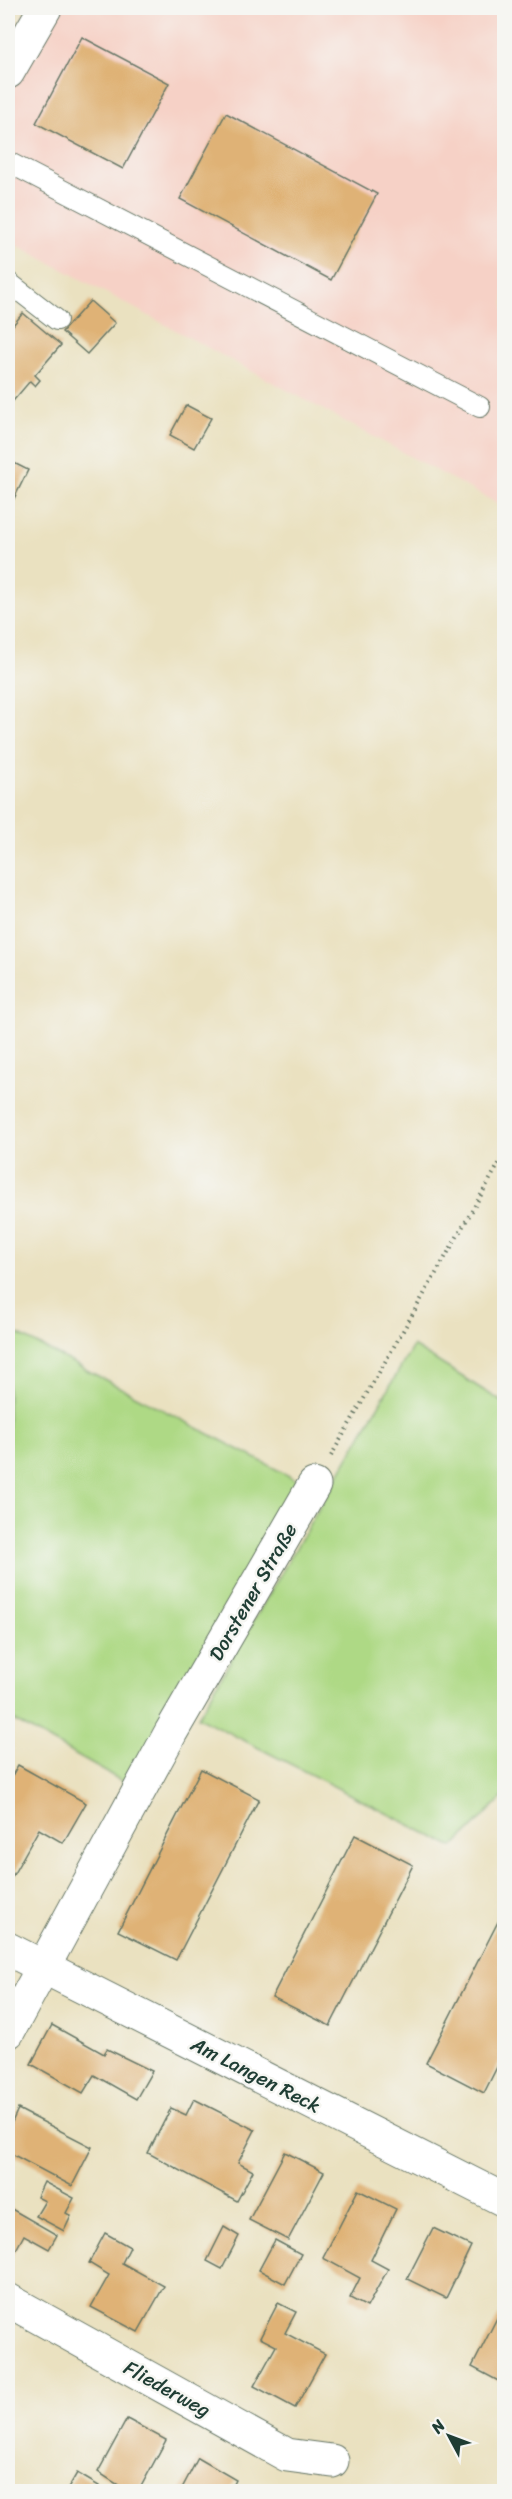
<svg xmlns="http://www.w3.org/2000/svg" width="512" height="2499" viewBox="0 0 512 2499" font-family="Sriracha,sans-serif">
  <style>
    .built { fill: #f6d1c6 }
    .green { fill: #aed985; stroke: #668b5c; stroke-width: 1.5 }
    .building { fill: #dfb276 }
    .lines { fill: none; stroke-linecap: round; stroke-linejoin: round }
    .service-casing { stroke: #667665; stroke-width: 22 }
    .minor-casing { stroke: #667665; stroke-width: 35 }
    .path { stroke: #667665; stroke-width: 4; stroke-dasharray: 1.5 4.5; stroke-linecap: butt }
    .service { stroke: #fff; stroke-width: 20 }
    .minor { stroke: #fff; stroke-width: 33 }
    .labels { text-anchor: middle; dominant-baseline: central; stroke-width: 5; stroke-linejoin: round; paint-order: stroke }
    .street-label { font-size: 20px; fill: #1f3d34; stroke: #f6f6f2 }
  </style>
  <rect width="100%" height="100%" fill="#f6f6f2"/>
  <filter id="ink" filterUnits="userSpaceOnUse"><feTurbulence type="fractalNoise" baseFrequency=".0167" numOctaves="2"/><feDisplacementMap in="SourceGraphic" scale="12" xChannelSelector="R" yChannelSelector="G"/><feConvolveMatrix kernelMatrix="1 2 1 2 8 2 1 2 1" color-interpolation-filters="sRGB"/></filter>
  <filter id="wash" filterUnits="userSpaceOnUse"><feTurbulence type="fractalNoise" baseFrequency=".008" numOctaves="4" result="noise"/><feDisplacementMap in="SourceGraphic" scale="24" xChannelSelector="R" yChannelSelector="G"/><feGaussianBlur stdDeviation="1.35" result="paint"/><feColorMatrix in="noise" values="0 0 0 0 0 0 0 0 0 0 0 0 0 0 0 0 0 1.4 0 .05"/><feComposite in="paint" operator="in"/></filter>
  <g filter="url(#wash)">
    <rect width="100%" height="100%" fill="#eae1c0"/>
    <polygon class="built" points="28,8 504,8 504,507 8,240 8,41"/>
    <g class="green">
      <polygon points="8,1329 297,1480 127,1784 8,1717"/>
      <polygon points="413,1346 504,1403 504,1796 453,1847 198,1717"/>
    </g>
    <g id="blocks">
      <g class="building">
        <polygon points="82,37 169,83 123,169 36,123"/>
        <polygon points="226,113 377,194 331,280 180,199"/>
        <polygon points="90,301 115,323 87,354 62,332"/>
        <polygon points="23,313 61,345 35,375 40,380 35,386 30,381 8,407 8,331"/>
        <polygon points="186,405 211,418 194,448 170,435"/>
        <polygon points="8,460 28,470 8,511"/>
        <polygon points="18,1765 86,1803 63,1843 39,1829 8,1884 8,1783"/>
        <polygon points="201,1769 259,1799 176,1960 118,1931"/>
        <polygon points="355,1835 413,1865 330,2026 272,1997"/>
        <polygon points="504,1910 504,2053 484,2093 426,2063"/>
        <polygon points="52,2025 104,2054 107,2049 152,2071 136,2099 94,2075 83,2093 31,2064"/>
        <polygon points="194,2099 255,2130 238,2163 253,2171 237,2201 148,2153 171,2108 186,2115"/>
        <polygon points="18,2109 92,2147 72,2186 8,2152 8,2131"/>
        <polygon points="285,2152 324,2172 288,2240 249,2220"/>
        <polygon points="44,2182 74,2198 66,2213 71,2216 64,2231 36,2216 45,2201 37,2197"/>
        <polygon points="358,2190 396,2209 371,2260 388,2269 367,2307 350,2298 360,2278 323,2258"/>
        <polygon points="8,2207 57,2235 49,2249 24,2235 11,2259 8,2257"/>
        <polygon points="224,2227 239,2236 222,2269 207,2261"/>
        <polygon points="433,2228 471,2246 446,2298 407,2279"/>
        <polygon points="105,2233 130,2247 122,2263 164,2286 138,2332 91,2307 109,2275 89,2263"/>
        <polygon points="275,2240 301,2254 285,2284 259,2270"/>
        <polygon points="278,2303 296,2312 285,2333 325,2354 295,2408 254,2386 276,2346 260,2338"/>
        <polygon points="499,2314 504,2317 504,2384 472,2367"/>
        <polygon points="127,2419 166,2440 138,2492 129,2492 98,2472"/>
        <polygon points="198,2458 236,2480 230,2492 180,2492"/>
        <polygon points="77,2473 99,2486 96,2492 66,2492"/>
      </g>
    </g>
  </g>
  <g filter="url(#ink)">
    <use href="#blocks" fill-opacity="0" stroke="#667665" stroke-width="1.5"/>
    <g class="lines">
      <defs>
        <g id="service">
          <polyline points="8,162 480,407"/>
          <polyline points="8,282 57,320"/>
        </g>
        <g id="minor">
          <polyline points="8,72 45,8"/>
          <polyline points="8,1949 504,2200"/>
          <polyline points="8,2032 171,1732 314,1485"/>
          <polyline points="8,2300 287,2455 332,2461"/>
        </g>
      </defs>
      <use href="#service" class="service-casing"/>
      <use href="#minor" class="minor-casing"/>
      <polyline class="path" points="331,1456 504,1155"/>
      <use href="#service" class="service"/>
      <use href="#minor" class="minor"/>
    </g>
  </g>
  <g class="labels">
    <g class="street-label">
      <text transform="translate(253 1592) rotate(-60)">Dorstener Straße</text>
      <text transform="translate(256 2075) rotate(27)">Am Langen Reck</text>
      <text transform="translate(167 2389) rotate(29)">Fliederweg</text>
    </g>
  </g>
  <rect width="512" height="2499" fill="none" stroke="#f6f6f2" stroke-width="30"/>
  <g transform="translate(449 2436) rotate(311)" stroke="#f6f6f2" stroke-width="4.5" paint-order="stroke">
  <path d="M0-4.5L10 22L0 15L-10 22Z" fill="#1f3d34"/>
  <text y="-9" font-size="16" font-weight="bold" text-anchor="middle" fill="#1f3d34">N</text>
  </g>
</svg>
